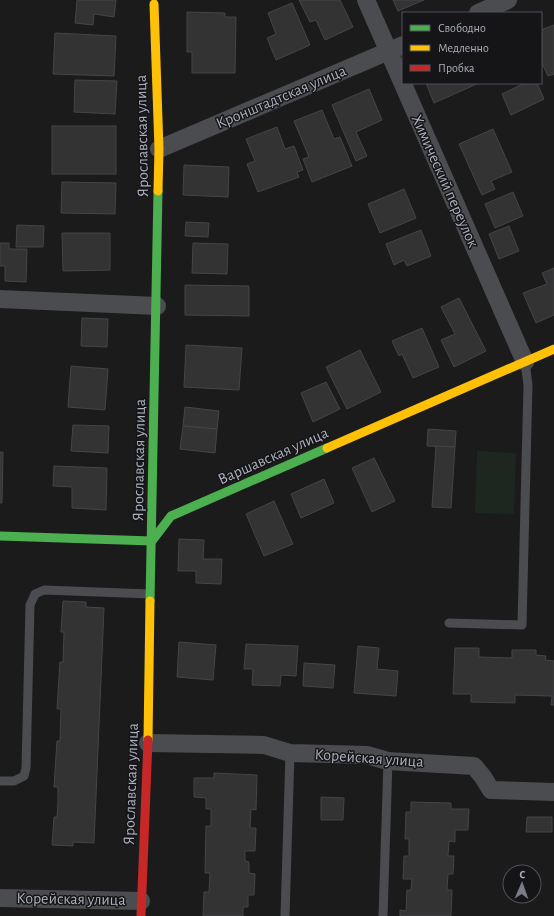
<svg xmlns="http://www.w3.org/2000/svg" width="554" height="916" viewBox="0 0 554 916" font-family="'Alegreya Sans',sans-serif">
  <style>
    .green { fill: #1e2620 }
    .building { fill: #333334; stroke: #444548 }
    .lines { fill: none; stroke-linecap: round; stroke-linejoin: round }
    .lane { stroke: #4b4c4f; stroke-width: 9 }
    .street { stroke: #4b4c4f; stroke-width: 18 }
    .fast { stroke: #4caf50; stroke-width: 9 }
    .slow { stroke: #ffc107; stroke-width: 9 }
    .jam { stroke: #c62828; stroke-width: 9 }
    .labels { text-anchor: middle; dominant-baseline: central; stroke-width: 3; stroke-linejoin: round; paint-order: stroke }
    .street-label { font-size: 16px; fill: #acb0bd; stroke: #151518 }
  </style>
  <rect width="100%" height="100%" fill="#1b1b1c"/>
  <polygon class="green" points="477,451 516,453 514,514 475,513"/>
  <g class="building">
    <polygon points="77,0 116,0 114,17 94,14 93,25 75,23"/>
    <polygon points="299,0 340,0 353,27 325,40 316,20 310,22"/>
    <polygon points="393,0 424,0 398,11"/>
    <polygon points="292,3 310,45 276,60 267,38 276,34 268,13"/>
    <polygon points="187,12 225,13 225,17 236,17 235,73 192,73 192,52 187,52"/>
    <polygon points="554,25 554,74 548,76 541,61 541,30"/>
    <polygon points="55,33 116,36 114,76 53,74"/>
    <polygon points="75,80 117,81 115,114 74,112"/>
    <polygon points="426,83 479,83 434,103"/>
    <polygon points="525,83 537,83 544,99 511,115 502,94"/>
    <polygon points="369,89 382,120 356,132 367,156 356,161 332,105"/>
    <polygon points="322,110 334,139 340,137 352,166 312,182 303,159 309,157 294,121"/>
    <rect x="52" y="126" width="64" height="48"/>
    <polygon points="277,127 285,149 294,146 303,170 297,172 299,177 258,192 247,164 255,161 246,139"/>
    <polygon points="493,129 512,172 491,181 495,189 482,195 459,144"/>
    <polygon points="184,165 229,167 228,197 183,195"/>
    <polygon points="62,182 116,183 115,214 61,213"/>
    <polygon points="404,189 416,218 380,233 368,204"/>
    <polygon points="513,192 523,216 495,228 485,204"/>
    <polygon points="186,222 209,223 208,237 185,236"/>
    <polygon points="17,225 44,226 43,247 16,247"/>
    <polygon points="509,226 519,251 499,259 489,234"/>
    <polygon points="421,230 431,256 407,266 404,260 394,265 386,244"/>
    <polygon points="62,233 110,233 110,270 63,271"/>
    <polygon points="0,243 9,243 9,249 27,249 26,282 5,281 5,266 0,266"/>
    <polygon points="193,243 228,244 227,274 192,273"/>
    <polygon points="554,268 554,315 536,323 523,293 547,284 542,273"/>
    <polygon points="185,285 249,286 249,316 185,315"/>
    <polygon points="459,298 486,351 454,367 441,340 455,334 441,307"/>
    <polygon points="82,318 108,319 107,347 81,346"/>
    <polygon points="422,328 439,367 413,378 402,354 399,356 392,341"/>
    <polygon points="186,345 242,348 239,390 184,387"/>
    <polygon points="360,350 381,392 347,409 326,367"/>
    <polygon points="71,366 108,369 105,410 68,407"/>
    <polygon points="326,382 340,409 313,422 301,393"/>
    <polygon points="185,407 219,411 217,429 183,426"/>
    <polygon points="73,425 109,426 108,453 71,451"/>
    <polygon points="183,426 217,429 215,453 180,449"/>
    <polygon points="428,429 456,431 455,447 427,446"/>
    <polygon points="436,446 455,447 451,508 432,507"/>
    <polygon points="0,452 3,452 2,503 0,503"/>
    <polygon points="374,458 395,501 372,512 352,468"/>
    <polygon points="54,466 107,468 106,510 72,508 72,487 53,486"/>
    <polygon points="324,479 334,503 301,518 291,494"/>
    <polygon points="274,501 293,544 264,556 246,514"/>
    <polygon points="179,539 204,540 203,559 222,559 221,584 196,583 196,571 178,571"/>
    <polygon points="63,601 86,602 86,607 104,608 94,843 73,842 73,846 52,845 54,817 57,817 58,802 58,787 54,787 57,741 60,741 61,709 57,709 60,662 63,662 64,632 61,632"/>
    <polygon points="179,642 216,645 213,680 177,677"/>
    <polygon points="246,644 298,646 296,676 281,675 280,686 252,685 253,669 244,669"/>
    <polygon points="358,646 379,648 377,669 398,671 396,696 354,693"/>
    <polygon points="455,648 479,648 479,657 512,658 512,650 536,650 536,655 546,656 545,660 554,661 554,705 551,705 552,696 515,695 515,703 471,702 471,694 453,694"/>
    <polygon points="304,663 335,665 333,688 303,686"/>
    <polygon points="214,773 257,775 256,810 251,809 250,828 256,828 255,851 245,851 245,861 249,862 249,873 255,874 254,895 248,895 248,907 243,907 243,916 203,916 204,892 209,892 210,873 205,873 206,826 211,826 211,809 206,809 206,798 194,797 194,778 214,778"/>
    <polygon points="321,797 344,798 343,820 321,820"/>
    <polygon points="411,802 451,803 451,809 469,809 468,830 455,830 455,842 449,841 448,856 454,856 453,874 448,874 447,890 452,890 451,916 400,916 400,910 406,911 407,890 411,890 412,879 403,879 404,856 409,856 409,839 405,839 406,812 411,812"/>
    <polygon points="527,817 552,817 552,832 526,832"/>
  </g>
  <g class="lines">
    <g class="lane">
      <polyline points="449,623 522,625 528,385 525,362"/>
      <polyline points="0,781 14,781 24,776 26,768 30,605 35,594 44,590 150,594"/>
      <polyline points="285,916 290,753"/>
      <polyline points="383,916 388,761"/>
    </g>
    <g class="street">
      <polyline points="366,0 525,362"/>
      <polyline points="478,13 508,0"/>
      <polyline points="159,149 403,45"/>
      <polyline points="0,299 157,306"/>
      <polyline points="148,743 264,745 290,753 367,755 388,761 474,766 483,777 491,790 554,792"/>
      <polyline points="0,898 141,901"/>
    </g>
    <g class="fast">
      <polyline points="0,536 152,541 171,516 327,448"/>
      <polyline points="150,601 158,191"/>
    </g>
    <g class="slow">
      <polyline points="154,4 159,149 158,191"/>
      <polyline points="327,448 554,349"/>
      <polyline points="148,740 150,601"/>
    </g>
    <polyline class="jam" points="141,916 148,740"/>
  </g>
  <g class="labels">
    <g class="street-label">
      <text transform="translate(281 97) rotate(-23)">Кронштадтская улица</text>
      <text transform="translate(142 136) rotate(-91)">Ярославская улица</text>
      <text transform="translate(445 181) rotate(66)">Химический переулок</text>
      <text transform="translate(273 456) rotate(-24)">Варшавская улица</text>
      <text transform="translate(139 460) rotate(-89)">Ярославская улица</text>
      <text transform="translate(369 758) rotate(4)">Корейская улица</text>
      <text transform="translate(131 784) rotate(-88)">Ярославская улица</text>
      <text transform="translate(71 899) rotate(1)">Корейская улица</text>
    </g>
  </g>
  <rect x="402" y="12" width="140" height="72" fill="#151518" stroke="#51535a"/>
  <rect x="410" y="25" width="20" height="6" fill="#4caf50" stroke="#51535a"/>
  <text x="438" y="32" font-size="12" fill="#acb0bd">Свободно</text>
  <rect x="410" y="45" width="20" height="6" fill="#ffc107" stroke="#51535a"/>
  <text x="438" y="52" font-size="12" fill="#acb0bd">Медленно</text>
  <rect x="410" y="65" width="20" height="6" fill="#c62828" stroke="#51535a"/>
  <text x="438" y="72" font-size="12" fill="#acb0bd">Пробка</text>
  <g transform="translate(522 884) rotate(2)"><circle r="19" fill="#151518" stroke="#51535a"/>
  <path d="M0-3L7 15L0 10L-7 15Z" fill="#797c85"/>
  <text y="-6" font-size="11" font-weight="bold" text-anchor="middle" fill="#acb0bd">С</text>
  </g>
</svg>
